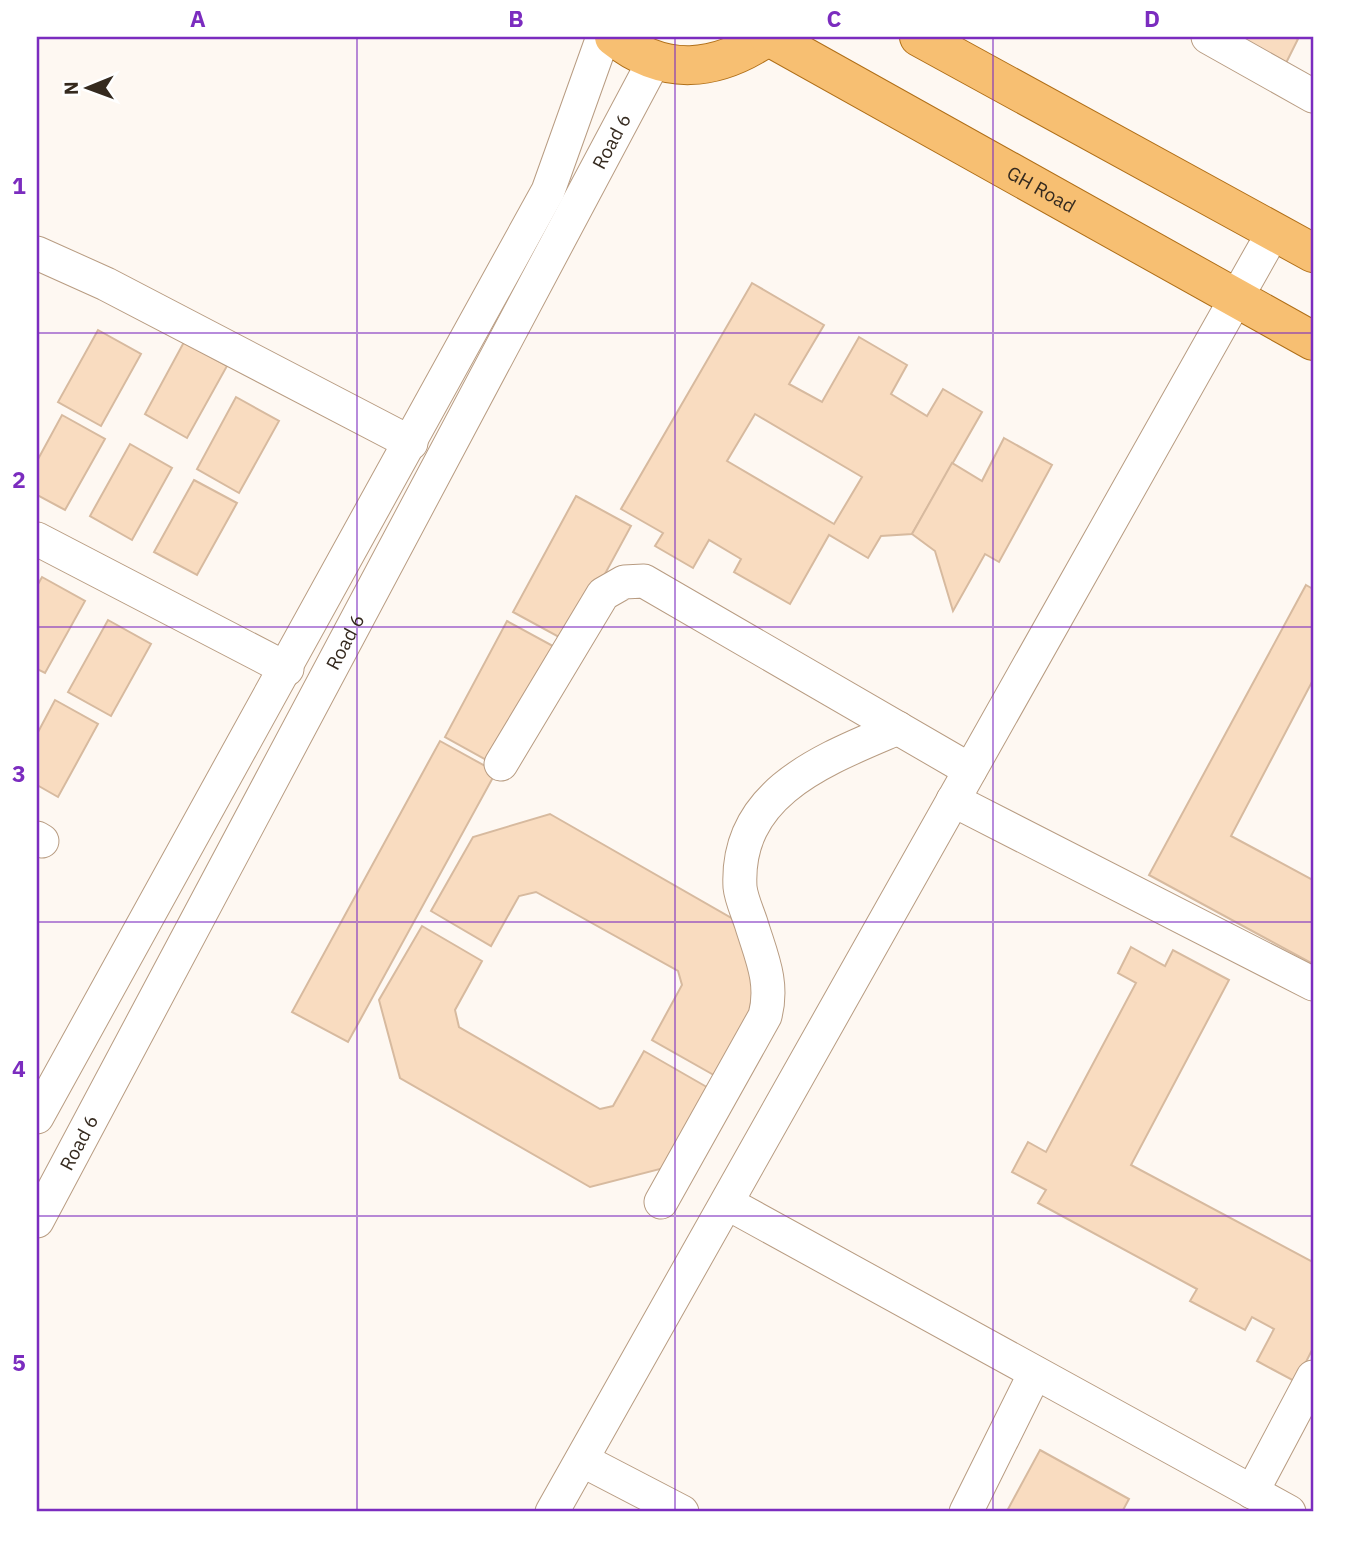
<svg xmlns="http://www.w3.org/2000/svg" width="1350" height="1549" viewBox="0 0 1350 1549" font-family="'IBM Plex Sans',sans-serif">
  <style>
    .building { fill: #f9dcc0; stroke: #d7ba9f; stroke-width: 2; fill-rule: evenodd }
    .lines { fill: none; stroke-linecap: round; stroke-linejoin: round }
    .minor-casing { stroke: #b89c82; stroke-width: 35 }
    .major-casing { stroke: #b06f18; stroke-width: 40 }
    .minor { stroke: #fff; stroke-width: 33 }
    .major { stroke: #f7bf72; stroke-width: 38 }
    .grid { fill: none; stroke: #7b2cbf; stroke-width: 2; stroke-opacity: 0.55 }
    .labels { text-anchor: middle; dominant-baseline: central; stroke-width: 5; stroke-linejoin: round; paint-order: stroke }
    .street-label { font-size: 19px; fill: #352a1f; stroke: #fff }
    .neatline { fill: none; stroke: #7b2cbf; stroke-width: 2.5 }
    .grid-label { font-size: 23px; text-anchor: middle; font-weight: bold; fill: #7b2cbf }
  </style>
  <rect width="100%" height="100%" fill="#fef8f2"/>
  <g class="building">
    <polygon points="1231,37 1294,37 1298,39 1284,67"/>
    <path d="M752,283L824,325L789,384L822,402L859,337L907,365L891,394L927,416L943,389L982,412L912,534L881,536L868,558L829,535L790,604L734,572L741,559L709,540L693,568L655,546L663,533L621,509ZM755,414L862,477L834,524L727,461Z"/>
    <polygon points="98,330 141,354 101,426 58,402"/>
    <polygon points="184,342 227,366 187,438 145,414"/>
    <polygon points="236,397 279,421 239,493 197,469"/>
    <polygon points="62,415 105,439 65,510 37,495 37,461"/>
    <polygon points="1004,438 1052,465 999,562 985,554 953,611 935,551 912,534 952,463 982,481"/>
    <polygon points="130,444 172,468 132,540 90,516"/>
    <polygon points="194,480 237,503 197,575 154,552"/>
    <polygon points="576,496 631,526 568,642 513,612"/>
    <polygon points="42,577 85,601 45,673 37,669 37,586"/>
    <polygon points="1306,585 1313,589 1313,680 1231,836 1313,880 1313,964 1149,875"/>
    <polygon points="108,620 151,644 111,716 68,692"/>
    <polygon points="507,621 562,651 499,767 445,737"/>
    <polygon points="55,700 98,724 58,797 37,785 37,734"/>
    <polygon points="440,741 496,772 348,1042 292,1012"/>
    <polygon points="550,814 740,923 763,1002 719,1078 652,1040 682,985 678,971 536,892 519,896 491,946 431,911 473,837"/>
    <polygon points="422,926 482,961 455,1010 459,1027 600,1109 613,1106 644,1051 712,1090 668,1167 590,1187 400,1078 379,1000"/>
    <polygon points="1131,947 1165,966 1173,950 1229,980 1131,1165 1313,1262 1313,1348 1296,1382 1257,1361 1274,1329 1252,1317 1245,1330 1190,1301 1197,1289 1038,1203 1046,1190 1012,1172 1028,1142 1046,1152 1136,983 1118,973"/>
    <polygon points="1040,1450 1129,1499 1122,1512 1007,1511"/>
  </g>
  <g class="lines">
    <defs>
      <g id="minor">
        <polyline points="1208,37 1313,96"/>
        <polyline points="37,253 106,284 411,443"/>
        <polyline points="37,539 287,669"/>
        <polyline points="501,764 603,594 624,582 644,581 970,770"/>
        <polyline points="953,800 1313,984"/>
        <polyline points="37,838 42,841"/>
        <polyline points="37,1117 548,191 603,37"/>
        <path d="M661,1202L765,1016C774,982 761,956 751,923C747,911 741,898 740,887C735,791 826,759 898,728"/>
        <polyline points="727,1203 1289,1512"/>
        <path id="s1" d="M37,1221L654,61"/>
        <polyline points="582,1460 682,1512"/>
        <polyline points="1252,1492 1313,1377"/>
        <polyline points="552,1512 1274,231"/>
        <polyline points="966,1512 1035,1373"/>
      </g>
      <g id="major">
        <path d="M614,37C664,77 716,72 767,37"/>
        <path id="s2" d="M769,37L1313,341"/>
        <polyline points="919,37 1313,253"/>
      </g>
    </defs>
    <use href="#minor" class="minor-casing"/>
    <use href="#major" class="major-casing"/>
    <use href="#minor" class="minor"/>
    <use href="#major" class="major"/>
  </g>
  <path class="grid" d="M357,37V1512M675,37V1512M993,37V1512M37,333H1313M37,627H1313M37,922H1313M37,1216H1313"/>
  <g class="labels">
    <g class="street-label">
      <text stroke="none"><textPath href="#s1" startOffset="1223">Road 6</textPath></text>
      <text stroke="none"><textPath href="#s2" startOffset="312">GH Road</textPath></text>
      <text stroke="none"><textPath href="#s1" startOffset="656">Road 6</textPath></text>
      <text stroke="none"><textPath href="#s1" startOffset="89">Road 6</textPath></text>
    </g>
  </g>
  <rect width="1350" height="1549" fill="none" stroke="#ffffff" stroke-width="77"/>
  <g transform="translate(88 88) rotate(269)" stroke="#ffffff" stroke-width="5" paint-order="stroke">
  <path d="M0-5L12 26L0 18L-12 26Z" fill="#352a1f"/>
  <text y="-10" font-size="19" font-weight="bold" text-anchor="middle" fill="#352a1f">N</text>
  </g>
  <rect x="38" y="38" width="1274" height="1472" class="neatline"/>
  <g class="grid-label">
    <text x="198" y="27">A</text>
    <text x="516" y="27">B</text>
    <text x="834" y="27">C</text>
    <text x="1152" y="27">D</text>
    <text x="19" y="194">1</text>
    <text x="19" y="488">2</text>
    <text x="19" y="782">3</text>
    <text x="19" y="1077">4</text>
    <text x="19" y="1371">5</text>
  </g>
</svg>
